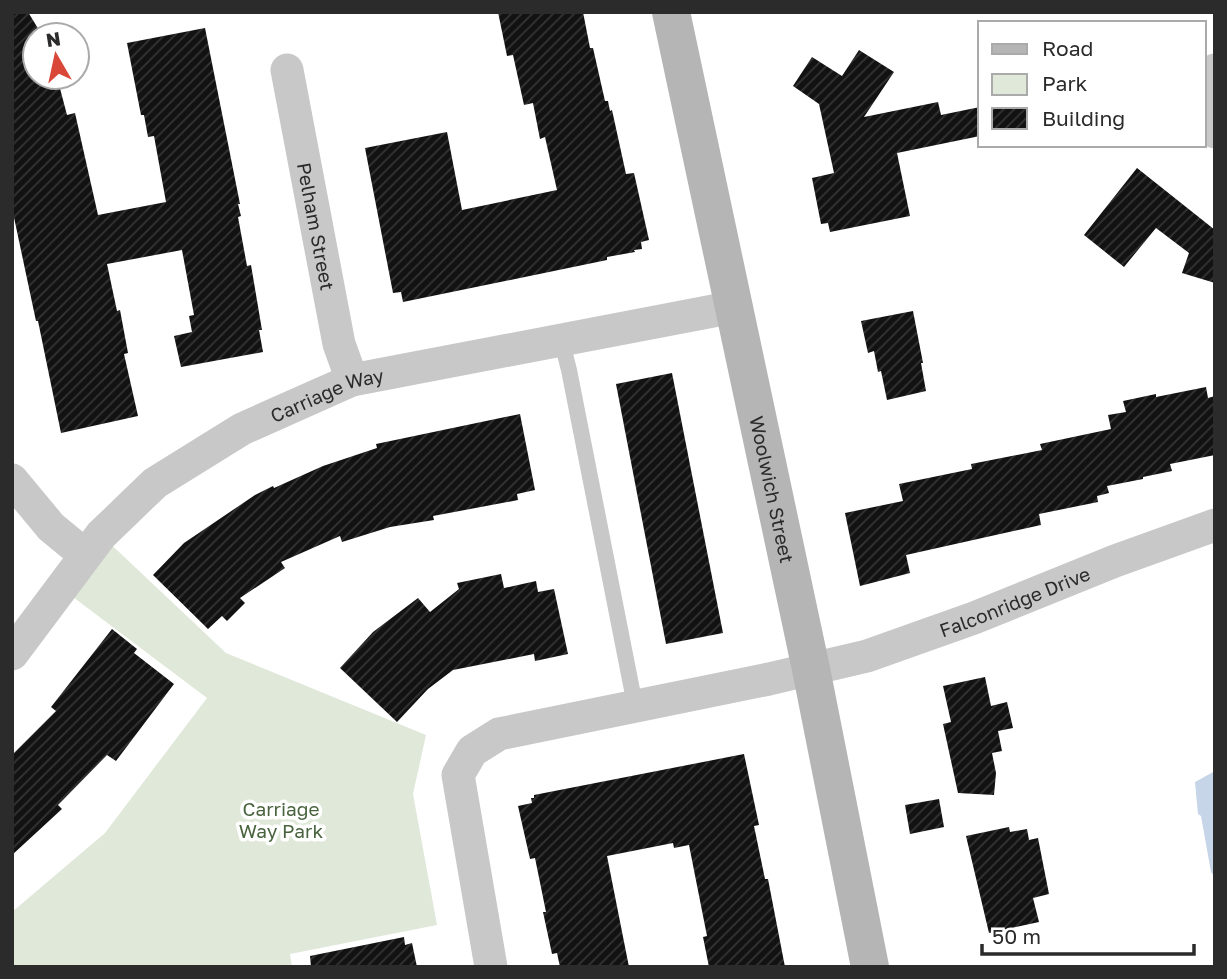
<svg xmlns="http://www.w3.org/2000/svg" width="1227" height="979" viewBox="0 0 1227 979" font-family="'Golos Text',sans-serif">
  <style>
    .green { fill: #dfe8d9 }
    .water { fill: #c6d5e7 }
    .building { fill: url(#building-hatch) }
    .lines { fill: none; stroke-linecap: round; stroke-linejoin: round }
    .lane { stroke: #c8c8c8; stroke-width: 16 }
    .street { stroke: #c8c8c8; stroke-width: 33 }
    .secondary { stroke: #b5b5b5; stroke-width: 38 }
    .labels { text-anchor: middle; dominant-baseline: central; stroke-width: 7; stroke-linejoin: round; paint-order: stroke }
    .street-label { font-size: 19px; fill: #2b2b2b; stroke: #fff }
    .park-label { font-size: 19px; fill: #48633d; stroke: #fff }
  </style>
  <defs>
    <pattern id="building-hatch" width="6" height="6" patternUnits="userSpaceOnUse" patternTransform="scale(1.75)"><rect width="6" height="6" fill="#121212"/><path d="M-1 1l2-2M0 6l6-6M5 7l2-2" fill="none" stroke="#353535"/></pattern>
  </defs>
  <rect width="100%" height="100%" fill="#fff"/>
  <polygon class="green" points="101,535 226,653 426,735 413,794 437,925 290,954 292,967 12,967 12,912 105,833 207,698 61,588"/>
  <polygon class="water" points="1215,771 1215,877 1211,872 1201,816 1198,814 1195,782"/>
  <g class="building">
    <polygon points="12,12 28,12 42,35 35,35 35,77 57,77 67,115 75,113 98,215 166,202 154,136 148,137 144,115 141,115 127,43 205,28 240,204 238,204 241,216 238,217 247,266 251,265 262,330 259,330 263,352 181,367 174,336 192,332 189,316 194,315 182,250 107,264 117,311 120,310 128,353 124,354 138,416 61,433 38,321 36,321 12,208"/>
    <polygon points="498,12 583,12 590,48 593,48 605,101 608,101 610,111 612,110 626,174 634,173 649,240 641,242 642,249 634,250 635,252 607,257 607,260 403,302 401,292 393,293 365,148 447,132 462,210 557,190 545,137 540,139 533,103 524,105 513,55 507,56"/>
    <polygon points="859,50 894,72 864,117 938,102 941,115 980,107 980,136 897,153 910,216 830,232 828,223 821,224 812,178 834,173 819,104 793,86 812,57 842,76"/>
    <polygon points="1137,168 1215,230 1215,283 1182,273 1189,253 1156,228 1124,267 1084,235"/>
    <polygon points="913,311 923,363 921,363 926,391 887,400 881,371 878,372 874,351 868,353 861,321"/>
    <polygon points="672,373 723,633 666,644 616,384"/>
    <polygon points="1206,387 1208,398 1215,396 1215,455 1170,464 1172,471 1143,477 1143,479 1107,486 1109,493 1097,496 1098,502 1039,514 1041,525 906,555 910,573 860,586 845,513 903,501 899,484 972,469 971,464 1042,450 1040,444 1111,429 1108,415 1126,412 1123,401 1156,394 1156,397"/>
    <polygon points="520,414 535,490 517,494 518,500 433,516 434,520 390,527 342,542 340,536 281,562 285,568 240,598 245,603 227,621 222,616 208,629 153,575 184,543 255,495 273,486 274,488 323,466 377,448 376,444"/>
    <polygon points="501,574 504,588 536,581 538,592 554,589 568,654 535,661 534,654 453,670 428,689 397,722 340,668 373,632 418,598 430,612 459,589 457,583"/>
    <polygon points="112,629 137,649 134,653 174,684 116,761 107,755 58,805 62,809 12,855 12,755 56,711 51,707"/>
    <polygon points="985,677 991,706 1007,702 1013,728 998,731 1002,751 992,753 996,773 994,795 958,793 943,724 951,722 943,686"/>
    <polygon points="744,754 759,825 754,826 765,879 768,879 785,967 709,967 703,937 707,936 689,845 674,848 673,843 607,856 629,967 560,967 557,953 552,954 543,912 546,912 535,858 530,859 518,806 532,803 531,798 534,798 534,795"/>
    <polygon points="939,799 944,827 910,834 905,805"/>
    <polygon points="1009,827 1010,832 1027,829 1029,840 1038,838 1049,894 1033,898 1039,922 989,933 966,836"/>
    <polygon points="404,937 405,945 412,943 417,967 311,967 310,956"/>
  </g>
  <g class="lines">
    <polyline class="lane" points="561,339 569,370 635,705"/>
    <g class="street">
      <path id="s1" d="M287,70L339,344L352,380"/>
      <polyline points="1204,95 1209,79 1215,70"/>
      <polyline points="1204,107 1207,119 1215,132"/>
      <polyline points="12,480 51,527 85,555"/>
      <path id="s2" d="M12,654L101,535L155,483L242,429L352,380L734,307"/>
      <path id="s3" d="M491,967L458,775L472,751L499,734L769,679L867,656L974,618L1115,561L1215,525"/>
    </g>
    <path class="secondary" id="s4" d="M671,12L811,669L870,967"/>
  </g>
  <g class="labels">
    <g class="street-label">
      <text stroke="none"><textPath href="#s1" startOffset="159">Pelham Street</textPath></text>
      <text stroke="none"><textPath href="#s2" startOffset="418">Carriage Way</textPath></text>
      <text stroke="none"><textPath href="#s4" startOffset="488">Woolwich Street</textPath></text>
      <text stroke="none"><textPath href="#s3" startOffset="788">Falconridge Drive</textPath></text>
    </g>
    <g class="park-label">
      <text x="281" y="808">Carriage<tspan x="281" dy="22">Way Park</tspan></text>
    </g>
  </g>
  <rect width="1227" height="979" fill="none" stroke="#2b2b2b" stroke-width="28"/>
  <rect x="978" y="21" width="228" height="126" fill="#ffffff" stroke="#aaaaaa" stroke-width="2"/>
  <rect x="992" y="44" width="35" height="10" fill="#b5b5b5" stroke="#aaaaaa" stroke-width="2"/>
  <text x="1042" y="56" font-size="21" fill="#2b2b2b">Road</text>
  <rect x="992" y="74" width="35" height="21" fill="#dfe8d9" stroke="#aaaaaa" stroke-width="2"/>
  <text x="1042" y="91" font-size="21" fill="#2b2b2b">Park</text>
  <rect x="992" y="108" width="35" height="21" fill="url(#building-hatch)" stroke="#aaaaaa" stroke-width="2"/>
  <text x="1042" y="126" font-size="21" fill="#2b2b2b">Building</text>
  <g transform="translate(56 56) rotate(351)"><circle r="33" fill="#ffffff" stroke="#aaaaaa" stroke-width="2"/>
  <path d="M0-5L12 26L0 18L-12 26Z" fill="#d84738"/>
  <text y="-10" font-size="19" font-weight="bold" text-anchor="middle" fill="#2b2b2b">N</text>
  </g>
  <path d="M982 944v10h212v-10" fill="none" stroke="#2b2b2b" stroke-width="3.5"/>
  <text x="992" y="944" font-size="21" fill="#2b2b2b" stroke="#ffffff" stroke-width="5" paint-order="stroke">50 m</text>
</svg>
